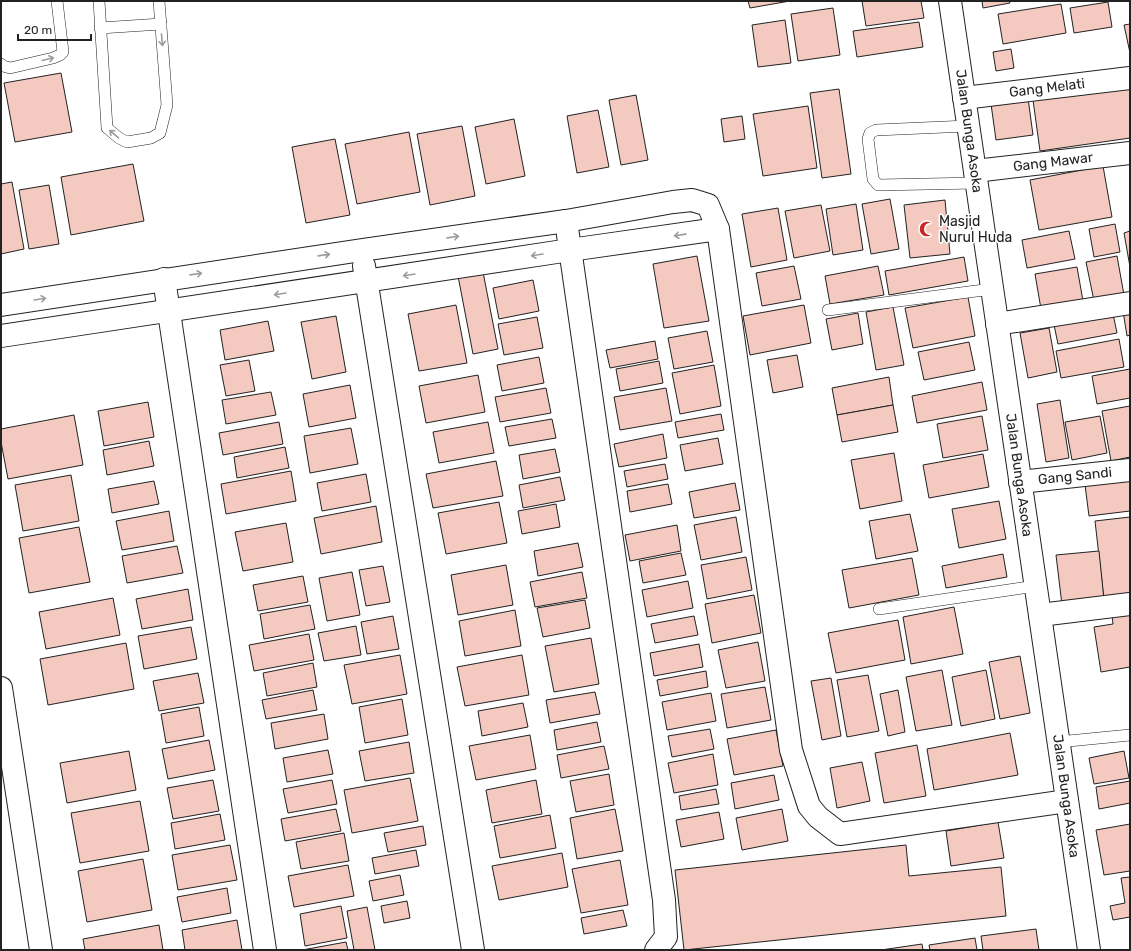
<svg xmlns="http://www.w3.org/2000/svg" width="1131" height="951" viewBox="0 0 1131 951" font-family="Rubik,sans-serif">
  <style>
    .building { fill: #f3c9c0; stroke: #222 }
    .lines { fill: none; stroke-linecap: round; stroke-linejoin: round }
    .service-casing { stroke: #222; stroke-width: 12 }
    .minor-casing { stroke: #222; stroke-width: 24 }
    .tertiary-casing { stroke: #222; stroke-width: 24 }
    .service { stroke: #fff; stroke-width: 11 }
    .minor { stroke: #fff; stroke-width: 22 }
    .tertiary { stroke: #fff; stroke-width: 22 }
    .oneway { stroke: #9c9c9c }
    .labels { text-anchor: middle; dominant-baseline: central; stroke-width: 3; stroke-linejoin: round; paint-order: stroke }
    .street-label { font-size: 14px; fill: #222; stroke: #fff }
    .poi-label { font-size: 14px; fill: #222; stroke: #fff; text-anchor: start }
  </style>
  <rect width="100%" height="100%" fill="#fff"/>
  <g class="building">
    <polygon points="748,1 790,1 750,8"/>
    <polygon points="862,1 921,1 924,18 866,26"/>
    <polygon points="982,1 1009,1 1010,3 983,8"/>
    <polygon points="1108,2 1112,27 1074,33 1070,8"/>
    <polygon points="1061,4 1066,33 1003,44 998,14"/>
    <polygon points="833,8 840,55 798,61 791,14"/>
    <polygon points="785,20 791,63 758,67 752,25"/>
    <polygon points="919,22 923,47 857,57 853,31"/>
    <polygon points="1130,24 1130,53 1124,25"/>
    <polygon points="1011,49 1014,68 996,71 993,52"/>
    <polygon points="61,73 72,132 15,142 4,83"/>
    <polygon points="1130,86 1130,138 1040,151 1033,100"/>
    <polygon points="839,89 851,174 822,178 810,93"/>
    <polygon points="636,95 648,160 621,165 609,100"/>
    <polygon points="1028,98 1033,135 996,140 991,104"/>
    <polygon points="808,106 817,168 763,176 753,114"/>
    <polygon points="598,110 609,167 577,173 567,116"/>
    <polygon points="742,116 745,139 724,142 721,119"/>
    <polygon points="514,119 525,176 486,184 475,127"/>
    <polygon points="462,126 475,196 430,205 417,134"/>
    <polygon points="409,132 420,192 357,204 345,144"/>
    <polygon points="335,139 350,215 306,223 292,147"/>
    <polygon points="133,164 144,221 71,235 61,177"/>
    <polygon points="1103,166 1112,217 1039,230 1030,180"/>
    <polygon points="12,182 24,249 1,254 1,184"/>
    <polygon points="49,185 59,244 29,249 19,190"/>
    <polygon points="890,199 899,249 871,254 862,204"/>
    <polygon points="945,200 950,254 910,258 904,205"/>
    <polygon points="856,204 863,250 833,255 826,209"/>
    <polygon points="821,205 830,251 794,258 785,211"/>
    <polygon points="778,208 787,260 751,267 742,214"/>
    <polygon points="1115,224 1120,252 1094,257 1089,229"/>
    <polygon points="1069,231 1075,259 1027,268 1022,240"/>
    <polygon points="1130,231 1130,267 1124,233"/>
    <polygon points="697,256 709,321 664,328 653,264"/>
    <polygon points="1117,256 1124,295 1094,301 1086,262"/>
    <polygon points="964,257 968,281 889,295 885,271"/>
    <polygon points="794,266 801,299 762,306 756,273"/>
    <polygon points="878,266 884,295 830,304 825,276"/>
    <polygon points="1077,267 1083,301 1041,309 1035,274"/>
    <polygon points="483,272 498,349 473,354 458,276"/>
    <polygon points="533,280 539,311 499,319 493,288"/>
    <polygon points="968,297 975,336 913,348 905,308"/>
    <polygon points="456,305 467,363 419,371 408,314"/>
    <polygon points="804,305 811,343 750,355 743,316"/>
    <polygon points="893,307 904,365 876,370 866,312"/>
    <polygon points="1112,309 1117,333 1058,344 1053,320"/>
    <polygon points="1130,309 1130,335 1127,336 1123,311"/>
    <polygon points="858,313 863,344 832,350 826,319"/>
    <polygon points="336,316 346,372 312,379 301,322"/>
    <polygon points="537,317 543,348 504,355 498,324"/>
    <polygon points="268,321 274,351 225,360 220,330"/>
    <polygon points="1049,328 1057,372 1028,378 1020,333"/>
    <polygon points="707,331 713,362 674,369 668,338"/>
    <polygon points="1119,339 1124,367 1061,378 1056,351"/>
    <polygon points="655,341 658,359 610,368 606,350"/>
    <polygon points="969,342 975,370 924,380 918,352"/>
    <polygon points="797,355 803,387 773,393 767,360"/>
    <polygon points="539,357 544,383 502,391 497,365"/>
    <polygon points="249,360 255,391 226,396 220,365"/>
    <polygon points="659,361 663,383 620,391 616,369"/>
    <polygon points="714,365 721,406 680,414 672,373"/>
    <polygon points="1130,369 1130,398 1097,404 1092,376"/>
    <polygon points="478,375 485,412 426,423 419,386"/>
    <polygon points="889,377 893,405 837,415 832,388"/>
    <polygon points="982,382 987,410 917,423 912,396"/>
    <polygon points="350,385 356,418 309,427 303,394"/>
    <polygon points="546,388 551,413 500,422 495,397"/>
    <polygon points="666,388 672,421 620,430 614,397"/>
    <polygon points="271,392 276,415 226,424 222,400"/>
    <polygon points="1060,400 1069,458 1046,462 1037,404"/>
    <polygon points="148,402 154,437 104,446 98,411"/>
    <polygon points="893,405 898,432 842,442 837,415"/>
    <polygon points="1130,406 1130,457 1111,461 1102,411"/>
    <polygon points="721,414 724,430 678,438 675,422"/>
    <polygon points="74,415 83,465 8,479 1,442 1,429"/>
    <polygon points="982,416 988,450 943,458 937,424"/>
    <polygon points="1100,416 1107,453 1072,460 1065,422"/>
    <polygon points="552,419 556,438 509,446 505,427"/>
    <polygon points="279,422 283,444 223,455 219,433"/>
    <polygon points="488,422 494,453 439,463 433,432"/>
    <polygon points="351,428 358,464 310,473 304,436"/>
    <polygon points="663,434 667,458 619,467 614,444"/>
    <polygon points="718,438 723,464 685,471 680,445"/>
    <polygon points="149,441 154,466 107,475 103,450"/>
    <polygon points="285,447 289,468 237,478 234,457"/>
    <polygon points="555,449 560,472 523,479 519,455"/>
    <polygon points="894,453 902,501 860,509 851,460"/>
    <polygon points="983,454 989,487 929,498 923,465"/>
    <polygon points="496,461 503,496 433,508 426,474"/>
    <polygon points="665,464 668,479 627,487 624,471"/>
    <polygon points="291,471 296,501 226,514 221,484"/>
    <polygon points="366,474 371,502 322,511 317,483"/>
    <polygon points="71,475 79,521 23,531 15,485"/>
    <polygon points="560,477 565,500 523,508 519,485"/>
    <polygon points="1130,480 1130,511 1089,516 1085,485"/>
    <polygon points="154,481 159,504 112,513 108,489"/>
    <polygon points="735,483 740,510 694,518 689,492"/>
    <polygon points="668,484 672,504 630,512 627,491"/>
    <polygon points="999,501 1006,539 959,548 952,509"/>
    <polygon points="499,502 507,543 446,554 438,513"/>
    <polygon points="556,504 560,527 522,534 518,511"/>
    <polygon points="376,506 382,542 321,554 314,518"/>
    <polygon points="169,511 174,541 122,550 116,521"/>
    <polygon points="910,514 918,551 876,559 869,521"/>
    <polygon points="736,517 742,552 701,560 694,525"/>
    <polygon points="1130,517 1130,597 1104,600 1095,521"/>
    <polygon points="286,523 293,562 243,571 235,532"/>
    <polygon points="677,525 681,551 630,561 625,535"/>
    <polygon points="79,527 90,582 29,593 19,538"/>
    <polygon points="578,543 583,567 538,576 534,551"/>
    <polygon points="177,546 183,573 127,583 122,556"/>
    <polygon points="1099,551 1104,600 1062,605 1056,555"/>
    <polygon points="681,553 686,575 643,583 639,561"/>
    <polygon points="1003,554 1007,577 946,588 942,566"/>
    <polygon points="746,557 752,590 707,599 701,565"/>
    <polygon points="912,558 919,595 849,608 842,570"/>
    <polygon points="506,565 513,605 458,615 451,575"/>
    <polygon points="383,566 390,602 366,606 359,570"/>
    <polygon points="352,572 360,615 327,621 319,578"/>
    <polygon points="582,572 587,598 535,607 530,582"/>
    <polygon points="303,576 308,602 258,611 253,585"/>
    <polygon points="688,581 693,608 647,617 642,590"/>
    <polygon points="188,589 193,620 142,629 136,599"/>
    <polygon points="754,595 761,633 712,643 705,604"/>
    <polygon points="113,598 120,635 46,649 39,612"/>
    <polygon points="585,600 590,628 543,637 537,608"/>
    <polygon points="310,605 315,629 264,639 260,614"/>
    <polygon points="954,607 963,654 911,664 903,617"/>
    <polygon points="515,610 521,646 465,656 459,621"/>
    <polygon points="1130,612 1130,667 1101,672 1094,627 1113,624 1112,615"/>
    <polygon points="393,616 399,649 367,654 361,622"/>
    <polygon points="694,616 698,635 655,643 651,624"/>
    <polygon points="898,620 905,660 836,673 828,633"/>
    <polygon points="356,626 361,655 324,661 318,633"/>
    <polygon points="191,627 197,659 144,669 138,636"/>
    <polygon points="309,634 314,660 254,671 249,645"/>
    <polygon points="591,638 599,684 554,692 545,646"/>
    <polygon points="758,642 765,681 726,688 718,650"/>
    <polygon points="126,643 134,689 48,705 40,659"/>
    <polygon points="699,644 703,667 654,676 650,653"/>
    <polygon points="400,655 407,694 352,704 344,665"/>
    <polygon points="522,655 529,695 465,706 457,667"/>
    <polygon points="1020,656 1030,713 1000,719 989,662"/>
    <polygon points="313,663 317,687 267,696 263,673"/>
    <polygon points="942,670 952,725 916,731 906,677"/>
    <polygon points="986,670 995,719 961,726 952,677"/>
    <polygon points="706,671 708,687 660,696 657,680"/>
    <polygon points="198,673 204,703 159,711 153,681"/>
    <polygon points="868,675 879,731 847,737 837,680"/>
    <polygon points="831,678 841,736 822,740 811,681"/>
    <polygon points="765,687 771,720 727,728 721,694"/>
    <polygon points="313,690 317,710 266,719 262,700"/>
    <polygon points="898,690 905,732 888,736 880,694"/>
    <polygon points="595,692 600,714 550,723 546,700"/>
    <polygon points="711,693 716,721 667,730 662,702"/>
    <polygon points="402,699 408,735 365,743 359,707"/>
    <polygon points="523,703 528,727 482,736 478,711"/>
    <polygon points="199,707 204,736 166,743 161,714"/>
    <polygon points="324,714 328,739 275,749 271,723"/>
    <polygon points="597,722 601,742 557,750 554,730"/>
    <polygon points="710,729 714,749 672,757 668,736"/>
    <polygon points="776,730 783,766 734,775 727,739"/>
    <polygon points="1010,733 1018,775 934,790 927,749"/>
    <polygon points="530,735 536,769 476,780 469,746"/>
    <polygon points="209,740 215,770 168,779 162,749"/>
    <polygon points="409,742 414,773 365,781 359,751"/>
    <polygon points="917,745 926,796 884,803 875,753"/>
    <polygon points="604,746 609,769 561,778 557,755"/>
    <polygon points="328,750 333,774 287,782 283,758"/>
    <polygon points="129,751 136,790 67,803 60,763"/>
    <polygon points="1124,751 1129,778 1094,784 1089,758"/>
    <polygon points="713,754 718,785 674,793 668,763"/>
    <polygon points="862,762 870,801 837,808 830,768"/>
    <polygon points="609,774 614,805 576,812 570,781"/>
    <polygon points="774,775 779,800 735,809 731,783"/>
    <polygon points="410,778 418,821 352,833 344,790"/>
    <polygon points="213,780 219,811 173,819 167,788"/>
    <polygon points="332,780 337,804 288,813 283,789"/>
    <polygon points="536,780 542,814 492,823 486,790"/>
    <polygon points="1130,781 1130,803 1099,809 1096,787"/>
    <polygon points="716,789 719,804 681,810 679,796"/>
    <polygon points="140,801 149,851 80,863 71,813"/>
    <polygon points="336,809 341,831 285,841 281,819"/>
    <polygon points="615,809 623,851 577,859 570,818"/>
    <polygon points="782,809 788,841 742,850 736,818"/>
    <polygon points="719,812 724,839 681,847 676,820"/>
    <polygon points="220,814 225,840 175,849 171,823"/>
    <polygon points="550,815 556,848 500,858 494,826"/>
    <polygon points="998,822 1004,858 951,866 946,831"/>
    <polygon points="1130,824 1130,871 1104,875 1096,830"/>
    <polygon points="423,826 426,845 388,852 384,833"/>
    <polygon points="344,833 349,861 301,869 296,842"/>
    <polygon points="230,845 237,880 178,890 172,855"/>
    <polygon points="906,845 909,876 1001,867 1006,916 684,950 675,870"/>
    <polygon points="416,850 419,866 375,874 372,858"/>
    <polygon points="562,853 568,887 499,900 492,866"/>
    <polygon points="143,859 152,910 87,922 78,871"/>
    <polygon points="620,860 628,905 581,913 572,869"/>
    <polygon points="348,865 354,896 294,907 288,876"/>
    <polygon points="400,875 404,895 373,901 369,881"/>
    <polygon points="1130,877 1130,917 1113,920 1110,906 1125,903 1121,878"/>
    <polygon points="227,888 231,913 182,922 177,897"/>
    <polygon points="407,901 410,918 384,923 381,906"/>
    <polygon points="341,906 347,938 305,946 300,914"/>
    <polygon points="367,907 375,950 354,950 347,911"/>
    <polygon points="623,910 627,926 584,934 581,918"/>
    <polygon points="237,920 242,950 185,950 182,930"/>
    <polygon points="159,925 163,950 85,950 83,939"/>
    <polygon points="1036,929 1039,950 983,950 981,936"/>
    <polygon points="975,938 977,950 930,950 929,945"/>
    <polygon points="346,942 348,950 302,950"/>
    <polygon points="922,944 923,950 881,950"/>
  </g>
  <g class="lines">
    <defs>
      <g id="service">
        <polyline points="99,1 107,128 119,138 127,142 151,138 160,133 167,105 159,1"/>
        <polyline points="100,28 161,24"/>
        <polyline points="1,64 3,66 10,68 53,58 60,55 63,52 57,1"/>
        <polyline points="968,126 876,130 870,133 868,139 873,179 878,185 976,183"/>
        <polyline points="828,310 992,289"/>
        <polyline points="879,609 1036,586"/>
        <polyline points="1058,742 1130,735"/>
      </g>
      <g id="minor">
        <polyline points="964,98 1130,78"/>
        <polyline points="975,171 1130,153"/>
        <polyline points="566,221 664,900 666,937 656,950"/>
        <polyline points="364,266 473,950"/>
        <polyline points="164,279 265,950"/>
        <polyline points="1,305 362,250 566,221 673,202 692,200 708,205 718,229 791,750 809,806 818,817 840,834 1067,801"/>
        <polyline points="997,324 1130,303"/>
        <polyline points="1,336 570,250 718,229"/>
        <polyline points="1020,482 1130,470"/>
        <polyline points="1040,615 1130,604"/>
        <polyline points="1,688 41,950"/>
      </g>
      <polyline id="tertiary" points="950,1 1089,950"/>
    </defs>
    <use href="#service" class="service-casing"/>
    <use href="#minor" class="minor-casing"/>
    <use href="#tertiary" class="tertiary-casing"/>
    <use href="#service" class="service"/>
    <use href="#minor" class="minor"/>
    <use href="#tertiary" class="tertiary"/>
  </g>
  <defs><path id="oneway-shaft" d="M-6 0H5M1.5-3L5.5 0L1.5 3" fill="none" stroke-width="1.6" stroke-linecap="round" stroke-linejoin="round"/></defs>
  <g class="oneway">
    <use href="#oneway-shaft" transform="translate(162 40) rotate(85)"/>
    <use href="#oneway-shaft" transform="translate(48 59) rotate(-14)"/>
    <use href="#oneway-shaft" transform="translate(114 134) rotate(-140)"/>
    <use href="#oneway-shaft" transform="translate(680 235) rotate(172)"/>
    <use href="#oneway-shaft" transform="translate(453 237) rotate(-8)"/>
    <use href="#oneway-shaft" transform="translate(324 255) rotate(-8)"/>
    <use href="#oneway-shaft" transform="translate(537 255) rotate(171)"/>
    <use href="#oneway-shaft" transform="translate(196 274) rotate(-8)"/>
    <use href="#oneway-shaft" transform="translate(409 275) rotate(171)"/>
    <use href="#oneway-shaft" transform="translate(280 294) rotate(171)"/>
    <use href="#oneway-shaft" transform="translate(40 299) rotate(-9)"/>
  </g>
  <defs>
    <symbol id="mosque-bare" viewBox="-9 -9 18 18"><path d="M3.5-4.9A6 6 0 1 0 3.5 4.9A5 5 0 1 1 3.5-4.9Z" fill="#c62828" stroke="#fff" stroke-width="2.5" paint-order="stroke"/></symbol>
  </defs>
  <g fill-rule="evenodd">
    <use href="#mosque-bare" x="916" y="218" width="22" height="22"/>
  </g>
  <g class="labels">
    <g class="street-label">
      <text transform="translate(1047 88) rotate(-7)">Gang Melati</text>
      <text transform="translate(969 131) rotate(82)">Jalan Bunga Asoka</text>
      <text transform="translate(1053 162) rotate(-7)">Gang Mawar</text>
      <text transform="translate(1019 475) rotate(82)">Jalan Bunga Asoka</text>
      <text transform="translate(1075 476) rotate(-6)">Gang Sandi</text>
      <text transform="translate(1066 796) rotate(82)">Jalan Bunga Asoka</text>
    </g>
    <g class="poi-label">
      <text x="939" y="221">Masjid<tspan x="939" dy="16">Nurul Huda</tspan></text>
    </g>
  </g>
  <rect width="1131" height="951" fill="none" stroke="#222222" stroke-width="4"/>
  <path d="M18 34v6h73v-6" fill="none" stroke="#222222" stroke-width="2"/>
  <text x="24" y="34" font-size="12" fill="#222222" stroke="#ffffff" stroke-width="3" paint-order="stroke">20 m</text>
</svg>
